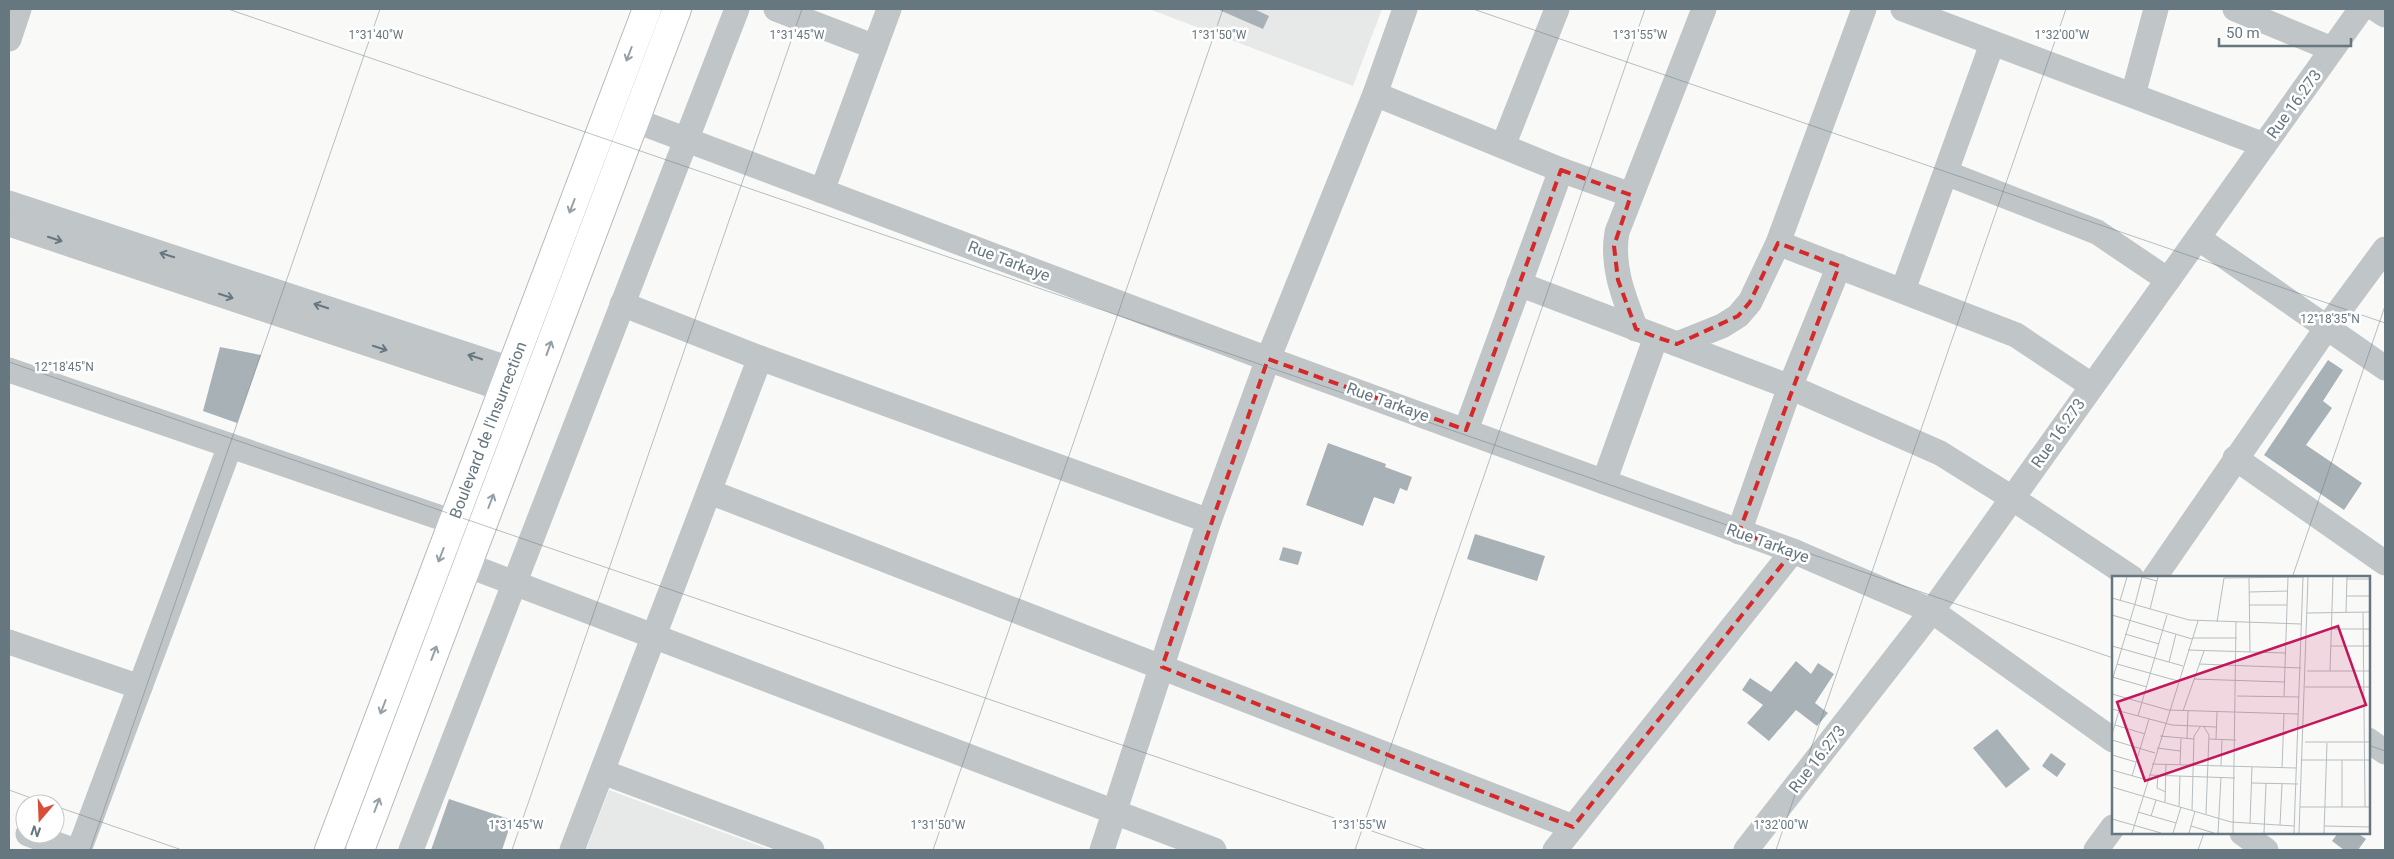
<svg xmlns="http://www.w3.org/2000/svg" width="2394" height="859" viewBox="0 0 2394 859" font-family="Roboto,sans-serif">
  <style>
    .built { fill: #e7e9e8 }
    .building { fill: #a8b1b6 }
    .lines { fill: none; stroke-linecap: round; stroke-linejoin: round }
    .major-casing { stroke: #b4babd; stroke-width: 30 }
    .minor { stroke: #c0c5c8; stroke-width: 25 }
    .major { stroke: #fff; stroke-width: 28 }
    .oneway { stroke: #94a0a6 }
    .oneway2 { stroke: #667780 }
    .marked { fill: none; stroke: #d62828; stroke-width: 4; stroke-dasharray: 10 6; stroke-linejoin: round }
    .ticks { fill: none; stroke: #667780; stroke-width: 1; stroke-opacity: 0.45 }
    .labels { text-anchor: middle; dominant-baseline: central; stroke-width: 5; stroke-linejoin: round; paint-order: stroke }
    .street-label { font-size: 16px; fill: #667780; stroke: #fff }
    .inset-road { fill: none; stroke: #b5bdc0; stroke-width: 1 }
    .view { fill: #c2185b; fill-opacity: 0.15; stroke: #c2185b; stroke-width: 2.5 }
    .inset-edge { fill: none; stroke: #667780; stroke-width: 2.5 }
    .ticks-label { font-size: 12px; text-anchor: middle; fill: #667780; stroke: #fff; stroke-width: 5; stroke-linejoin: round; paint-order: stroke }
  </style>
  <rect width="100%" height="100%" fill="#f9f9f7"/>
  <g class="built">
    <polygon points="1149,9 1382,9 1353,86"/>
    <polygon points="609,790 771,850 772,850 586,850"/>
  </g>
  <g class="building">
    <polygon points="1217,9 1254,9 1269,16 1263,29"/>
    <polygon points="220,347 261,355 237,423 203,411"/>
    <polygon points="2328,360 2343,370 2323,401 2332,408 2306,445 2362,483 2344,510 2264,455"/>
    <polygon points="1328,443 1386,464 1385,467 1412,477 1407,491 1400,488 1394,504 1374,497 1363,526 1306,505"/>
    <polygon points="1475,534 1545,556 1537,581 1467,559"/>
    <polygon points="1283,547 1302,552 1298,565 1279,560"/>
    <polygon points="1796,661 1811,674 1818,663 1834,674 1815,703 1828,713 1817,726 1796,710 1769,741 1747,723 1763,705 1742,690 1750,678 1771,692"/>
    <polygon points="1997,729 2030,769 2006,788 1973,748"/>
    <polygon points="2051,753 2066,764 2057,777 2042,766"/>
    <polygon points="449,799 512,820 502,850 431,850"/>
    <polygon points="2338,833 2357,833 2366,839 2358,850 2344,850 2332,841"/>
  </g>
  <g class="lines">
    <defs>
      <g id="major">
        <polyline points="329,850 647,9"/>
        <polyline points="360,850 677,9"/>
      </g>
    </defs>
    <use href="#major" class="major-casing"/>
    <g class="minor">
      <polyline points="776,9 875,47"/>
      <polyline points="1903,9 2264,145"/>
      <polyline points="2235,9 2332,49"/>
      <polyline points="2376,9 2385,15"/>
      <polyline points="9,39 19,9"/>
      <polyline points="1375,94 1561,170 1631,195"/>
      <polyline points="2133,95 2156,9"/>
      <polyline points="634,120 1268,359 1793,551 1932,611 2113,740"/>
      <polyline points="1503,146 1557,9"/>
      <polyline points="1946,173 2097,232 2168,280"/>
      <polyline points="822,191 889,9"/>
      <polyline points="9,203 531,376"/>
      <polyline points="9,224 503,389 523,397"/>
      <polyline points="2198,238 2385,368"/>
      <polyline points="1778,243 2016,335 2091,385"/>
      <polyline points="1519,284 1790,387 1940,453 2012,498 2132,578"/>
      <polyline points="1903,290 1992,44"/>
      <polyline points="622,304 760,358 1209,521"/>
      <path d="M1636,329C1624,297 1611,267 1617,232L1704,9"/>
      <polyline points="1677,344 1722,326 1738,316 1750,302 1778,243 1864,9"/>
      <polyline points="9,370 453,522"/>
      <polyline points="1466,430 1561,170"/>
      <polyline points="2235,458 2385,563"/>
      <polyline points="1604,482 1656,337"/>
      <polyline points="710,492 1573,827"/>
      <polyline points="1739,532 1790,387 1839,266"/>
      <polyline points="467,565 1214,850"/>
      <polyline points="2154,578 2328,326 2385,249"/>
      <polyline points="9,642 140,687"/>
      <polyline points="2368,740 2385,752"/>
      <polyline points="603,772 812,850"/>
      <polyline points="2242,833 2266,850"/>
      <polyline points="28,834 73,850"/>
      <polyline points="79,850 230,446"/>
      <polyline points="411,850 737,9"/>
      <polyline points="572,850 760,358"/>
      <polyline points="1102,850 1209,521 1268,359 1375,94 1405,9"/>
      <polyline points="1555,850 1793,551"/>
      <polyline points="1746,850 1932,611 2361,9"/>
      <polyline points="2096,850 2113,827"/>
    </g>
    <use href="#major" class="major"/>
  </g>
  <defs><path id="oneway-shaft" d="M-6 0H5M1.5-3L5.5 0L1.5 3" fill="none" stroke-width="1.6" stroke-linecap="round" stroke-linejoin="round" transform="scale(1.25)"/></defs>
  <g class="oneway">
    <use href="#oneway-shaft" transform="translate(629 54) rotate(111)"/>
    <use href="#oneway-shaft" transform="translate(572 206) rotate(111)"/>
    <use href="#oneway-shaft" transform="translate(549 348) rotate(-70)"/>
    <use href="#oneway-shaft" transform="translate(491 501) rotate(-69)"/>
    <use href="#oneway-shaft" transform="translate(441 555) rotate(111)"/>
    <use href="#oneway-shaft" transform="translate(434 653) rotate(-69)"/>
    <use href="#oneway-shaft" transform="translate(383 707) rotate(111)"/>
    <use href="#oneway-shaft" transform="translate(377 805) rotate(-69)"/>
  </g>
  <g class="oneway2">
    <use href="#oneway-shaft" transform="translate(55 239) rotate(18)"/>
    <use href="#oneway-shaft" transform="translate(167 255) rotate(-162)"/>
    <use href="#oneway-shaft" transform="translate(226 296) rotate(18)"/>
    <use href="#oneway-shaft" transform="translate(321 306) rotate(-162)"/>
    <use href="#oneway-shaft" transform="translate(380 348) rotate(18)"/>
    <use href="#oneway-shaft" transform="translate(475 357) rotate(-162)"/>
  </g>
  <path class="marked" d="M1561,170L1631,195L1614,246L1618,280L1636,329L1656,337L1677,344L1738,316L1750,302L1778,243L1839,266L1739,532L1793,551L1573,827L1162,667L1268,359L1466,430Z"/>
  <path class="ticks" d="M228,9L2113,658M1473,9L2385,323M9,362L1427,850M2292,578L2385,306M2368,745L2385,751M9,790L48,804M55,806L182,850M90,850L380,9M512,850L802,9M933,850L1223,9M1355,850L1645,9M1776,850L2066,9M2198,850L2204,833"/>
  <g class="labels">
    <g class="street-label">
      <text transform="translate(2294 104) rotate(-54)">Rue 16.273</text>
      <text transform="translate(1009 261) rotate(21)">Rue Tarkaye</text>
      <text transform="translate(1388 402) rotate(20)">Rue Tarkaye</text>
      <text transform="translate(488 430) rotate(-69)">Boulevard de l'Insurrection</text>
      <text transform="translate(2058 433) rotate(-55)">Rue 16.273</text>
      <text transform="translate(1768 543) rotate(20)">Rue Tarkaye</text>
      <text transform="translate(1817 759) rotate(-52)">Rue 16.273</text>
    </g>
  </g>
  <g transform="translate(2112 576)">
    <rect width="258" height="258" fill="#f9f9f7"/>
    <path class="inset-road" d="M112,2L192,1M137,2L138,76M235,3H258M137,16L176,15M234,20H258M0,22L77,44L189,48M8,25L15,1M137,29H175M38,33L46,1M234,36L235,1M251,36L253,231M195,37L258,36M0,39L80,63M105,46L112,2M219,53H258M13,58L47,68M81,62H125M0,70L71,90M219,70H258M76,74L173,77M57,86L64,58M5,88L66,105M87,88L189,92M195,95H258M218,95L221,1M0,101L35,111M82,103L172,106M0,105L23,28L30,1L45,5M193,111H258M0,118L56,134L186,138M125,120L187,121M172,120L176,1M0,133L60,149L104,151M71,135L92,75M26,140L55,39M3,149L33,158M92,151L97,159L94,238M0,158L7,135M48,160L82,163M75,163L76,135M97,163L124,164M104,163L105,136M0,164L43,177M193,166H258M45,172L68,175M0,179L24,186M190,184H258M230,184V231M40,188L184,192M68,189L69,163M109,190L110,164M170,192L172,138M0,194L35,204M37,199L123,202M46,199L45,212L54,216M20,200L37,143M139,207L186,208M0,211L119,246L182,250M53,226L54,188M67,230L68,200M188,231H258M80,234L82,160L88,151M26,236L64,247M39,240L44,224M0,243L49,257M138,247L140,191M168,249L170,208M79,250L102,257M212,250L258,251M20,257L86,45M61,257L69,231M77,257L83,235M106,257L109,201M121,257L124,46M152,257L154,207M182,257L191,1M187,257L196,1M212,257L215,167"/>
    <path class="view" d="M226,50L254,129L33,205L5,126Z"/>
    <rect width="258" height="258" class="inset-edge"/>
  </g>
  <g class="ticks-label">
    <text x="376" y="39">1°31'40"W</text>
    <text x="797" y="39">1°31'45"W</text>
    <text x="1219" y="39">1°31'50"W</text>
    <text x="1640" y="39">1°31'55"W</text>
    <text x="2062" y="39">1°32'00"W</text>
    <text x="2330" y="323">12°18'35"N</text>
    <text x="64" y="371">12°18'45"N</text>
    <text x="516" y="829">1°31'45"W</text>
    <text x="938" y="829">1°31'50"W</text>
    <text x="1359" y="829">1°31'55"W</text>
    <text x="1781" y="829">1°32'00"W</text>
  </g>
  <rect width="2394" height="859" fill="none" stroke="#667780" stroke-width="20"/>
  <g transform="translate(40 819) rotate(199)"><circle r="24" fill="#ffffff" stroke="#c2c9cc"/>
  <path d="M0-4L9 19L0 12L-9 19Z" fill="#d84c38"/>
  <text y="-8" font-size="14" font-weight="bold" text-anchor="middle" fill="#667780">N</text>
  </g>
  <path d="M2219 38v8h132v-8" fill="none" stroke="#667780" stroke-width="2.5"/>
  <text x="2226" y="38" font-size="15" fill="#667780" stroke="#ffffff" stroke-width="4" paint-order="stroke">50 m</text>
</svg>
